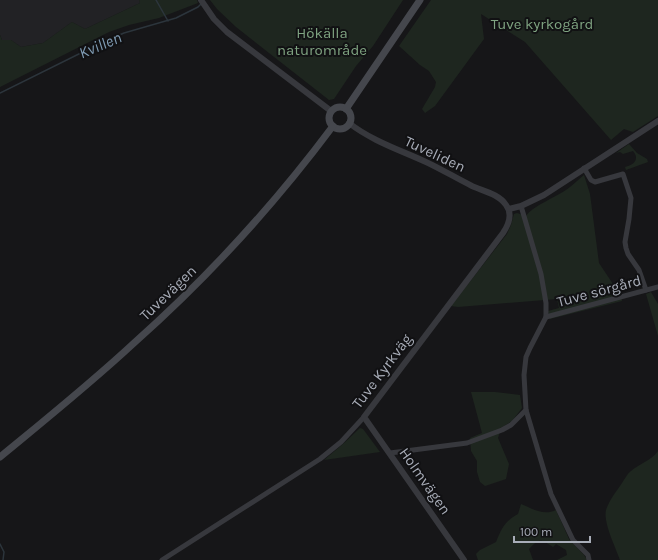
<svg xmlns="http://www.w3.org/2000/svg" width="658" height="560" viewBox="0 0 658 560" font-family="Karla,sans-serif">
  <style>
    .built { fill: #222225 }
    .green { fill: #1e261f }
    .lines { fill: none; stroke-linecap: round; stroke-linejoin: round }
    .stream { stroke: #2c353c; stroke-width: 1.5 }
    .minor { stroke: #37383d; stroke-width: 5 }
    .tertiary { stroke: #37383d; stroke-width: 6 }
    .secondary { stroke: #45474d; stroke-width: 7 }
    .labels { text-anchor: middle; dominant-baseline: central; stroke-width: 4; stroke-linejoin: round; paint-order: stroke }
    .park-label { font-size: 15px; fill: #7fa381; stroke: #111113 }
    .street-label { font-size: 15px; fill: #a8adb8; stroke: #111113 }
    .water-label { font-size: 16px; font-style: italic; fill: #7f9bb3; stroke: #111113 }
  </style>
  <rect width="100%" height="100%" fill="#161618"/>
  <polygon class="built" points="0,0 139,0 140,3 85,29 72,22 43,43 21,47 11,40 2,40 0,35"/>
  <g class="green">
    <polygon points="139,0 197,0 198,3 159,18 129,25 109,32 0,87 0,35 2,40 11,40 21,47 43,43 72,22 85,29 140,3"/>
    <polygon points="210,0 403,0 373,46 356,66 334,99 329,100 236,27 217,9"/>
    <polygon points="431,0 658,0 658,116 633,132 624,129 611,140 525,42 481,14 484,39 435,106 425,113 422,109 435,87 436,82 429,71 420,65 399,46"/>
    <path d="M629,144L637,153L647,159L648,162L626,170L625,167C634,165 640,159 633,151L623,154L620,152L616,153Z"/>
    <path d="M584,175L590,194L599,263L621,296L622,301L550,319L548,311L559,308L557,299L458,307L451,306L507,234L511,225L514,214L517,213L526,216C532,206 559,196 570,187C575,183 579,179 584,175Z"/>
    <polygon points="651,292 658,304 658,336 646,294"/>
    <polygon points="471,392 495,392 520,395 522,408 512,421 501,428 498,438 509,464 506,479 485,486 480,482 477,472 477,461 471,451 470,438 482,433"/>
    <polygon points="360,428 363,429 380,452 324,460 343,444"/>
    <path d="M658,451V560H620C616,548 603,523 606,510C609,501 615,493 620,486C624,481 626,475 631,471C639,464 652,460 658,451Z"/>
    <path d="M521,504C533,509 544,516 556,510L569,539L584,555L587,560H557L567,555L566,550L556,544L553,547C540,539 540,538 529,549L533,560H478L476,554L480,550L496,542C502,528 504,522 518,514Z"/>
  </g>
  <g class="lines">
    <g class="stream">
      <polyline points="156,0 168,21"/>
      <polyline points="0,93 101,43 124,33 176,18 198,7 201,4"/>
      <polyline points="0,544 4,552 3,560"/>
    </g>
    <g class="minor">
      <polyline points="584,168 591,180 595,182 623,174 631,198 629,219 625,242 626,248 628,254 639,270 646,290"/>
      <polyline points="521,206 541,274 546,303 546,317 530,348 526,357 524,375 526,410 551,494 573,540 588,555 589,560"/>
      <polyline points="546,317 658,287"/>
      <polyline points="390,453 467,443 502,430 511,425 526,410"/>
      <polyline points="162,560 320,459 341,442 364,417"/>
    </g>
    <g class="tertiary">
      <polyline points="201,0 214,19 227,32 331,111"/>
      <path d="M349,123C372,141 400,150 426,162C441,169 456,178 472,186C483,191 499,194 506,205C513,214 509,224 503,233L364,417L464,560"/>
      <polyline points="509,209 521,206 544,195 658,121"/>
    </g>
    <g class="secondary">
      <circle cx="340" cy="118" r="11"/>
      <polyline points="346,109 420,0"/>
      <path d="M0,457C45,420 91,383 134,343C207,278 274,205 333,126"/>
    </g>
  </g>
  <g class="labels">
    <g class="park-label">
      <text x="542" y="24">Tuve kyrkogård</text>
      <text x="322" y="33">Hökälla<tspan x="322" dy="17">naturområde</tspan></text>
    </g>
    <g class="street-label">
      <text transform="translate(435 154) rotate(25)">Tuveliden</text>
      <text transform="translate(599 291) rotate(-15)">Tuve sörgård</text>
      <text transform="translate(168 293) rotate(-44)">Tuvevägen</text>
      <text transform="translate(382 371) rotate(-53)">Tuve Kyrkväg</text>
      <text transform="translate(425 481) rotate(55)">Holmvägen</text>
    </g>
    <g class="water-label">
      <text transform="translate(100 45) rotate(-23)">Kvillen</text>
    </g>
  </g>
  <path d="M514 536v6h76v-6" fill="none" stroke="#a8adb8" stroke-width="2"/>
  <text x="520" y="536" font-size="12" fill="#a8adb8" stroke="#111113" stroke-width="3" paint-order="stroke">100 m</text>
</svg>
